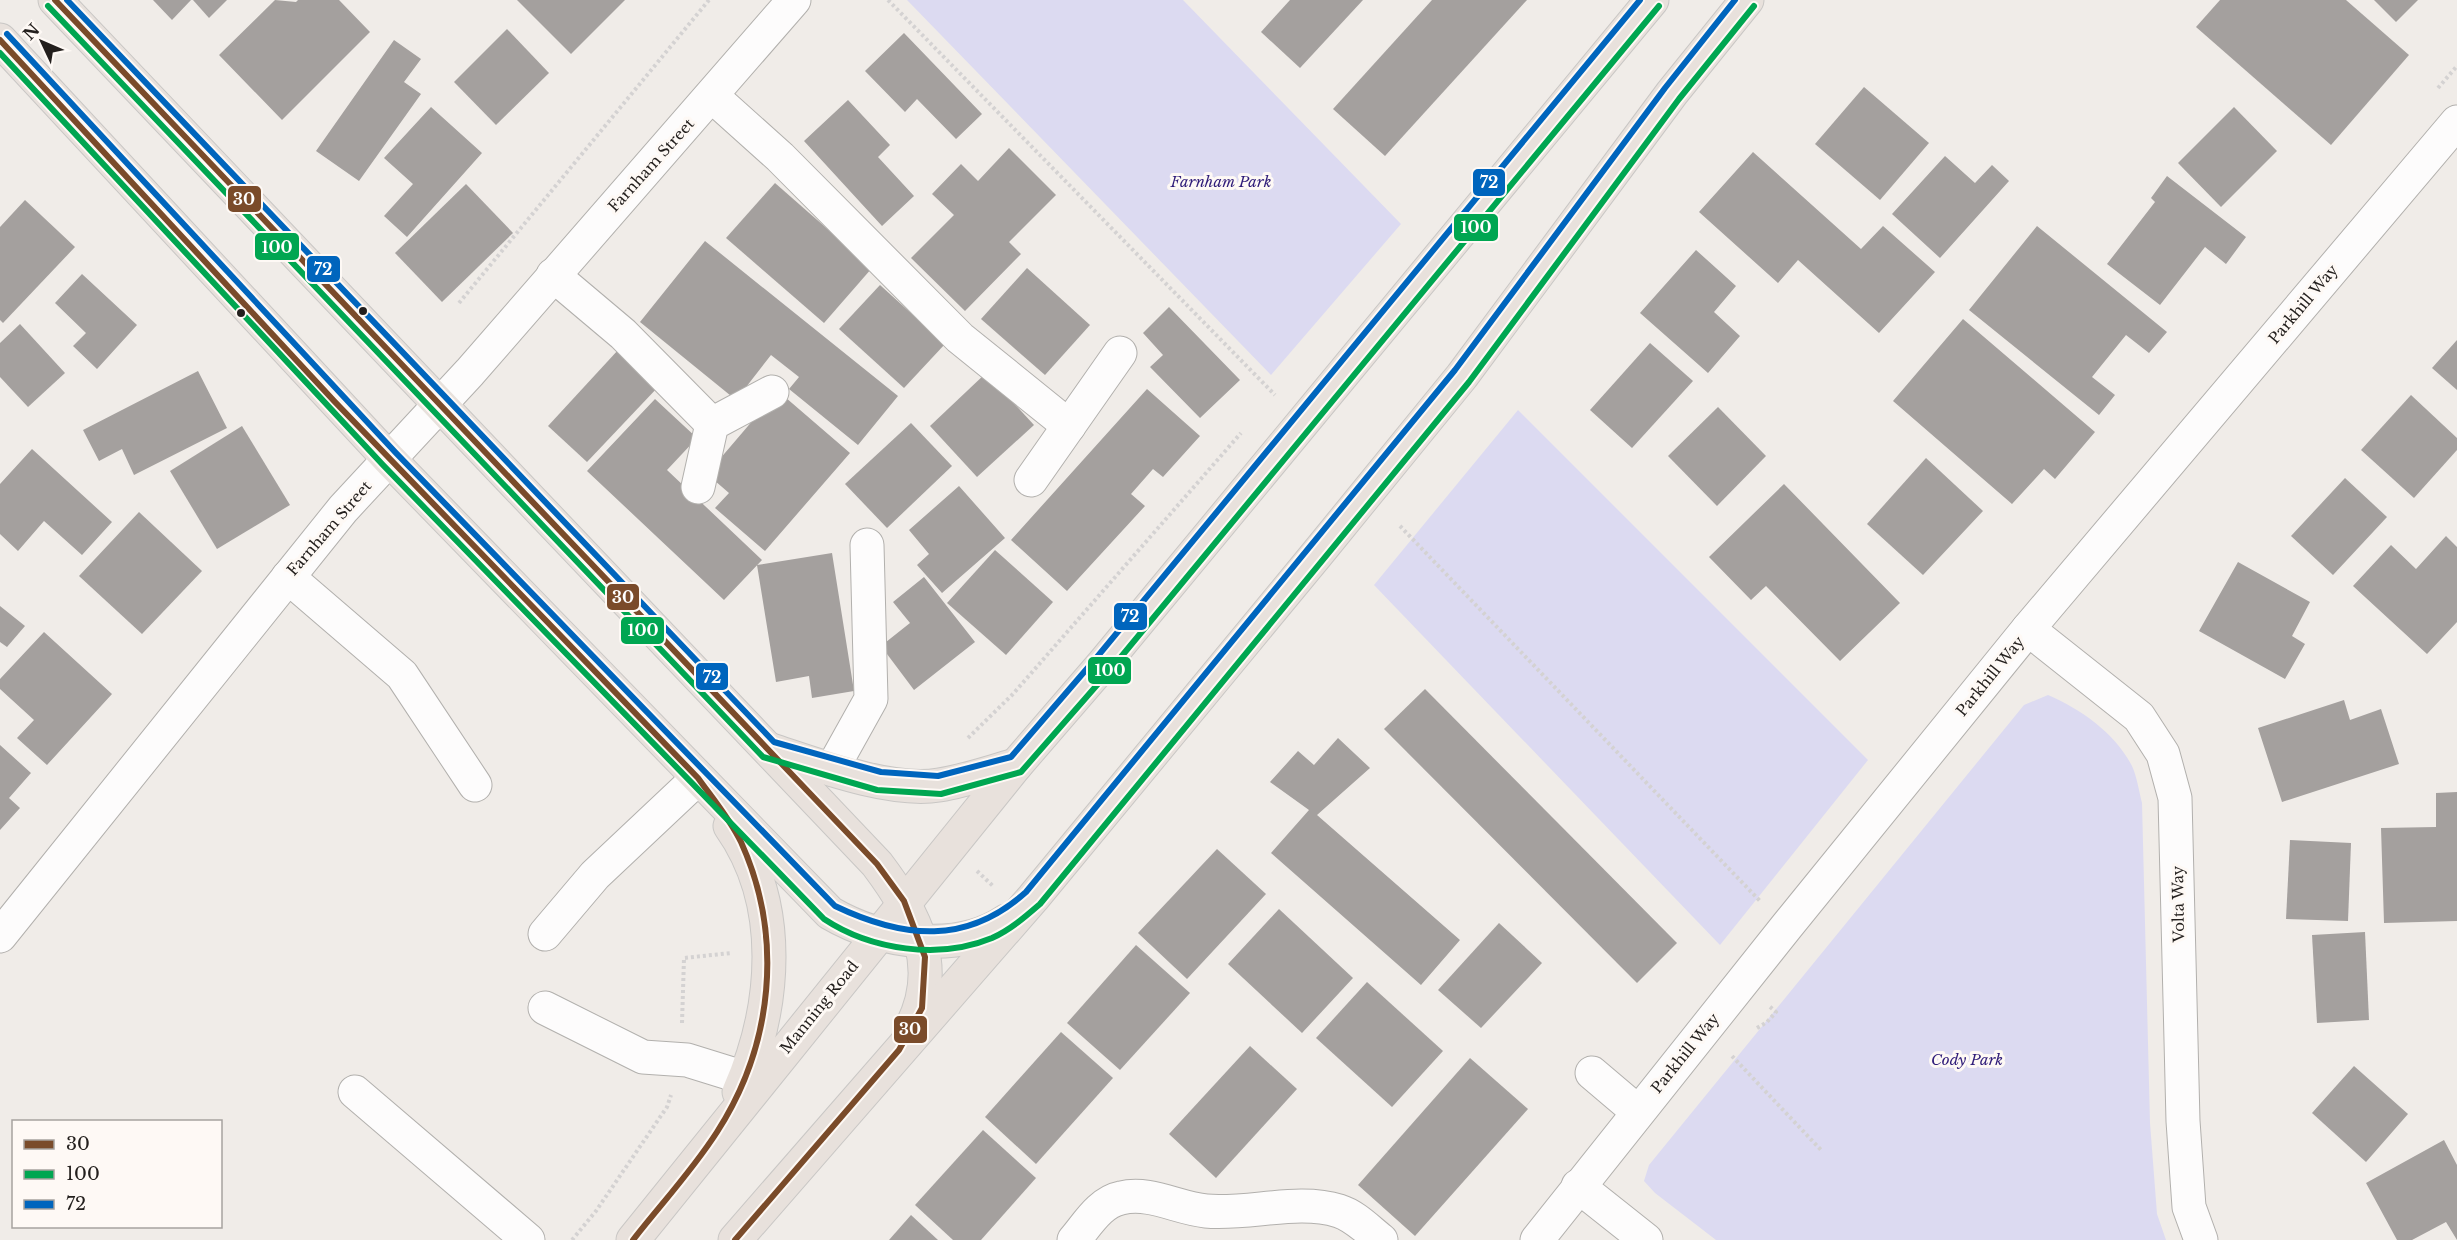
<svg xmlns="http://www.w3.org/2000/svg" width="2457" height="1240" viewBox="0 0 2457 1240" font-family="'Libre Baskerville',serif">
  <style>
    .green { fill: #dcdaf1 }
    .building { fill: #a4a09e }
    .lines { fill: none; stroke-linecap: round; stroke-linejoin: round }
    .minor-casing { stroke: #b2b0ad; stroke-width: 35 }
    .major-casing { stroke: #c9c7c5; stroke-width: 35 }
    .path { stroke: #d4d2d2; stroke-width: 4; stroke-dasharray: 3 3; stroke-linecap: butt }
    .minor { stroke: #fdfcfc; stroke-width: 33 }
    .major { stroke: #e8e1dc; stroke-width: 33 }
    .bus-1-casing { stroke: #fef9f5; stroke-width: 10 }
    .bus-2-casing { stroke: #fef9f5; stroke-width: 10 }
    .bus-3-casing { stroke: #fef9f5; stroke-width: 10 }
    .bus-1 { stroke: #7a4b2a; stroke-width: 6 }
    .bus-2 { stroke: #00a651; stroke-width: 6 }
    .bus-3 { stroke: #0065bd; stroke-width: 6 }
    .bus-dot { fill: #231f1d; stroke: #fef9f5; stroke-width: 2 }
    .labels { text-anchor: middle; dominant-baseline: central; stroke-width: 6; stroke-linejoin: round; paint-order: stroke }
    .street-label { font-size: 15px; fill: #231f1d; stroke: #fef9f5 }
    .park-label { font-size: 15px; font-style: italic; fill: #2f1c79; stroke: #fef9f5 }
    .line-badge { stroke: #fef9f5; stroke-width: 2 }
    .badge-label { font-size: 16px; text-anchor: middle; font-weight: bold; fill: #fff }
  </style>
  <rect width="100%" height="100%" fill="#f0ece8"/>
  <g class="green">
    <polygon points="907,0 1183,0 1401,224 1271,375"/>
    <polygon points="1518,410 1868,760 1720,945 1374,585"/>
    <path d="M2048,695C2082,710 2115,733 2132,766C2137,777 2139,791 2142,803L2150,1123L2157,1214L2166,1240H1716L1655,1193L1644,1181L1649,1165L2024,705Z"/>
  </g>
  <g class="building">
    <polygon points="153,0 191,0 172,20"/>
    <polygon points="193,0 227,0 209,18"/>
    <polygon points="275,0 296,2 298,0 339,0 370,32 282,120 219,55"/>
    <polygon points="517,0 625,0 571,54"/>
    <polygon points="1290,0 1363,0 1300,68 1261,32"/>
    <polygon points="1432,0 1527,0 1385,156 1333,109"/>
    <polygon points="2220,0 2346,0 2409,55 2331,145 2196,27"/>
    <polygon points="2374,0 2418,0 2396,22"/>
    <polygon points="507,29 549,73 496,125 454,82"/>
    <polygon points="904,33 982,114 956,139 917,99 905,112 865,71"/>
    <polygon points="394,40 421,59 404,82 421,94 359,181 316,151"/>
    <polygon points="1864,87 1929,143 1880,200 1815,144"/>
    <polygon points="848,100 890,145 878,157 914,196 882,226 804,141"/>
    <polygon points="431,107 482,153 407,237 384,216 413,184 384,158"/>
    <polygon points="2234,107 2277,151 2221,207 2178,163"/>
    <polygon points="1009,148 1056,195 1009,242 1021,254 965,311 911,258 954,215 932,194 961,164 978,181"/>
    <polygon points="1753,152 1861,249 1883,226 1935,272 1879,333 1798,260 1778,283 1699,212"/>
    <polygon points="1945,156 1975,183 1992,165 2009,181 1940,258 1892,214"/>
    <polygon points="2167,176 2246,237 2226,264 2205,247 2160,305 2107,264 2155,202 2151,198"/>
    <polygon points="775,183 872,268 824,323 726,238"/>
    <polygon points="466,184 513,233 442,302 395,253"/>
    <polygon points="25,200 75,247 3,323 0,320 0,227"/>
    <polygon points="2037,226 2167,332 2149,353 2126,335 2092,377 2115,395 2099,415 1969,310"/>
    <polygon points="705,241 898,396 858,445 789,389 799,377 771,355 736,400 640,322"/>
    <polygon points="1696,250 1736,286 1714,312 1740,336 1708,373 1640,313"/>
    <polygon points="1027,268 1090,325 1045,375 981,319"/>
    <polygon points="82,274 137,325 97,369 73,346 86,333 55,303"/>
    <polygon points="880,285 945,344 904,388 839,329"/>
    <polygon points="1169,307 1240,380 1200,418 1150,367 1163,355 1143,333"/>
    <polygon points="1963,319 2095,432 2055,479 2044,469 2012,504 1893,401"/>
    <polygon points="20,324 65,373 28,407 0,377 0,343"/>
    <polygon points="2457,340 2457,390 2432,368"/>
    <polygon points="1650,343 1693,381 1632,448 1590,410"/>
    <polygon points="619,349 659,386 587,462 548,426"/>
    <polygon points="198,371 227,428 134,475 122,449 99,461 83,430"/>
    <polygon points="986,373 1034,425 977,477 930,426"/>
    <polygon points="1147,389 1200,436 1163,477 1153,469 1131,494 1145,506 1067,591 1011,540"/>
    <polygon points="778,391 850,453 765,551 715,508 729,493 707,474"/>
    <polygon points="2411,395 2457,438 2457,450 2414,498 2361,450"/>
    <polygon points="655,399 697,438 667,470 762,560 724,600 587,471"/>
    <polygon points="1718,407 1766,456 1717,506 1668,456"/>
    <polygon points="911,423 952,466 887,528 845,484"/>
    <polygon points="242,426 290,505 217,549 170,471"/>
    <polygon points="32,449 112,522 82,555 44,521 18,551 0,534 0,484"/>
    <polygon points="1926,458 1983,511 1923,575 1867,524"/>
    <polygon points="2345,478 2387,517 2333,575 2291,536"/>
    <polygon points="1784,484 1900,603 1840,661 1766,586 1751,600 1709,557"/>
    <polygon points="959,486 1005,538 942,593 917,565 929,554 909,530"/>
    <polygon points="139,512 202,571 142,634 79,576"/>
    <polygon points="2446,536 2457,547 2457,622 2427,654 2353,586 2391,545 2416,569"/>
    <polygon points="995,550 1053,602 1006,655 947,603"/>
    <polygon points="832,553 854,691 812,698 809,676 776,682 757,565"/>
    <polygon points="2238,562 2310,602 2292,636 2305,644 2285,679 2199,631"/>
    <polygon points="924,577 975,642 914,690 881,646 910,623 893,602"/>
    <polygon points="0,606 25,626 7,647 0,642"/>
    <polygon points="44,632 112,694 47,765 17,738 34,720 0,689 0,679"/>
    <polygon points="1425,689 1677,943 1637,983 1384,729"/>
    <polygon points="2344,700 2350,720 2381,709 2399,764 2282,802 2258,728"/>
    <polygon points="1338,738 1370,768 1317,815 1460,940 1421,985 1271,853 1309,810 1270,782 1298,751 1314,765"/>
    <polygon points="0,745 31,773 9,798 20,808 0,830"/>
    <polygon points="2457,792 2457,921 2384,923 2381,828 2436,827 2436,793"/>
    <polygon points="2290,840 2351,843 2348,921 2286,919"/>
    <polygon points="1217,849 1266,894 1187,979 1138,933"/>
    <polygon points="1279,909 1353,978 1302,1033 1228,964"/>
    <polygon points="1499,923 1542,963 1481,1028 1438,990"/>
    <polygon points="2365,932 2369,1020 2317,1023 2312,935"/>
    <polygon points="1136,945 1190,993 1120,1070 1067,1023"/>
    <polygon points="1367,982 1443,1051 1392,1107 1316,1038"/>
    <polygon points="1061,1032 1113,1078 1036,1164 985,1117"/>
    <polygon points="1250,1046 1297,1089 1216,1178 1169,1134"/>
    <polygon points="1470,1058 1528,1109 1415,1236 1358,1185"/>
    <polygon points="2354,1066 2408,1114 2366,1162 2312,1113"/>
    <polygon points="983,1130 1036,1178 981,1240 953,1240 915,1205"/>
    <polygon points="2444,1140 2457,1165 2457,1240 2446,1222 2412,1240 2397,1240 2366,1183"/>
    <polygon points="911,1215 938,1240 889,1240"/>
  </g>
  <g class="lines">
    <defs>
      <g id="minor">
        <polyline points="712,96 780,157 960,338 1069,426"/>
        <polyline points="553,275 623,334 712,424"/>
        <polyline points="1031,480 1120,353"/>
        <polyline points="698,487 712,424 772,392"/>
        <polyline points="288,577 402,675 475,785"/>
        <polyline points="2028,629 2139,717 2163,754 2175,798 2183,1121 2189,1207 2201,1240"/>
        <polyline points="832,769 871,699 867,545"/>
        <polyline points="545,934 595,875 698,778"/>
        <polyline points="0,936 343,509 470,372 794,0"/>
        <polyline points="545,1008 643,1057 687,1060 745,1078"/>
        <polyline points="1592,1073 1638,1112"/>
        <polyline points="355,1092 528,1240"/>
        <polyline points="1578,1186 1646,1240"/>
        <path d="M1074,1240C1087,1225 1100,1202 1121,1198C1150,1191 1177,1208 1206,1211C1249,1215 1298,1198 1339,1211C1355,1216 1368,1230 1381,1240"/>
        <polyline points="1537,1240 1787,926 2028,629 2457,122"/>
      </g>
      <g id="major">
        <path d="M55,0L877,864C916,916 944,967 910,1030"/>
        <path d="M0,40L389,459L830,913C880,942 956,955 1006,921"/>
        <path d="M771,750C817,765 891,793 939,785C965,781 990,772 1016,765"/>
        <path d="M730,826C785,904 776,1008 739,1092"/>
        <polyline points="633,1240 1016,765 1104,663 1652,0"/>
        <polyline points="735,1240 1033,898 1317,554 1462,376 1672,93 1747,0"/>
      </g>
    </defs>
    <use href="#minor" class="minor-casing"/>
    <use href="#major" class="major-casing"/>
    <g class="path">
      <polyline points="888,0 1275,395"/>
      <polyline points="2438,88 2457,66"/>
      <polyline points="459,303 709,0"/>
      <polyline points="1400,526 1760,901"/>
      <polyline points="968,738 1013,694 1241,433"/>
      <polyline points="977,871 993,886"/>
      <polyline points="682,1023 684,958 731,953"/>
      <polyline points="1757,1028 1767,1022 1776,1012 1769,1006"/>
      <polyline points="1732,1056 1821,1150"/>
      <polyline points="572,1240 596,1211 667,1107 671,1095"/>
    </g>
    <use href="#minor" class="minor"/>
    <use href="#major" class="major"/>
    <defs>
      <g id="bus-1">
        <polyline points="55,0 877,864 904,901 925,957 922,1008 899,1050 735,1240"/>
        <path d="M0,40L335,402L698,778C713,799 730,819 741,842C784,937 773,1045 717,1132C692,1171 661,1204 633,1240"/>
      </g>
      <g id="bus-2">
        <polyline points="48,6 763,757 877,790 941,794 1021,772 1111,669 1659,6"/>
        <path d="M0,53L383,465L824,919C871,950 939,960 992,938C1010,930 1025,917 1040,904L1469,382L1679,99L1754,6"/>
      </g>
      <g id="bus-3">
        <polyline points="67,0 774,742 881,772 938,776 1011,757 1097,657 1640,0"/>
        <path d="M7,34L396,453L835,906C904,939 967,945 1026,892L1455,370L1665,88L1735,0"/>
      </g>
    </defs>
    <use href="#bus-1" class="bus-1-casing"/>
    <use href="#bus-2" class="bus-2-casing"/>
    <use href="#bus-3" class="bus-3-casing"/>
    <use href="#bus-1" class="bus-1"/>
    <use href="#bus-2" class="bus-2"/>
    <use href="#bus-3" class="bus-3"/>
  </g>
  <g class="bus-dot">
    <circle cx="363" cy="311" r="5"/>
    <circle cx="241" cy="313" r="5"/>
  </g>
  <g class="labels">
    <g class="street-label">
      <text transform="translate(651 165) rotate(-48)">Farnham Street</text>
      <text transform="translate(2303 304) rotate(-50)">Parkhill Way</text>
      <text transform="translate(329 528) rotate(-49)">Farnham Street</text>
      <text transform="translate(1990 676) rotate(-51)">Parkhill Way</text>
      <text transform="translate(2178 904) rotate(-91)">Volta Way</text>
      <text transform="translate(819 1007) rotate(-51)">Manning Road</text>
      <text transform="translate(1685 1053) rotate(-51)">Parkhill Way</text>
    </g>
    <g class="park-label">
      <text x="1221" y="181">Farnham Park</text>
      <text x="1967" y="1059">Cody Park</text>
    </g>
  </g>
  <g class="line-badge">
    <rect x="1472" y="168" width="34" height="29" rx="6" fill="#0065bd"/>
    <rect x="227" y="185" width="35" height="28" rx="6" fill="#7a4b2a"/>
    <rect x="1453" y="213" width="46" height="29" rx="6" fill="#00a651"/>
    <rect x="254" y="232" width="46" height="29" rx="6" fill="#00a651"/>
    <rect x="306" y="255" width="35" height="28" rx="6" fill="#0065bd"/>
    <rect x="606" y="583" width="34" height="28" rx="6" fill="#7a4b2a"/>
    <rect x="1113" y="602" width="35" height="29" rx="6" fill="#0065bd"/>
    <rect x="620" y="616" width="45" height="29" rx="6" fill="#00a651"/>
    <rect x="1087" y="656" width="45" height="29" rx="6" fill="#00a651"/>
    <rect x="695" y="662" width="34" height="29" rx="6" fill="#0065bd"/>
    <rect x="893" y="1015" width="35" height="29" rx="6" fill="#7a4b2a"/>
  </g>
  <g class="badge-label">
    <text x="1489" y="188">72</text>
    <text x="244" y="205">30</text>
    <text x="1476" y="233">100</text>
    <text x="277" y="253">100</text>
    <text x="323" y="275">72</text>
    <text x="623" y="603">30</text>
    <text x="1130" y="622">72</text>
    <text x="643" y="636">100</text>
    <text x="1110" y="676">100</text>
    <text x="712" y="683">72</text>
    <text x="910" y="1035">30</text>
  </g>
  <rect x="12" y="1120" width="210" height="108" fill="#fef9f5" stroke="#a6a29f" stroke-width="1.5"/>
  <rect x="24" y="1140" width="30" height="9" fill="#7a4b2a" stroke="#a6a29f" stroke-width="1.5"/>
  <text x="66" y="1150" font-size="18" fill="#231f1d">30</text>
  <rect x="24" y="1170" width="30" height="9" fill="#00a651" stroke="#a6a29f" stroke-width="1.5"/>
  <text x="66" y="1180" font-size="18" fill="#231f1d">100</text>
  <rect x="24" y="1200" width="30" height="9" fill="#0065bd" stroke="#a6a29f" stroke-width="1.5"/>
  <text x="66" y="1210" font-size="18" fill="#231f1d">72</text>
  <g transform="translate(42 42) rotate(314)" stroke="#fef9f5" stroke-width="4.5" paint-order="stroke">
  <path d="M0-4.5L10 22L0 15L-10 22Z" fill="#231f1d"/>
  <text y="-9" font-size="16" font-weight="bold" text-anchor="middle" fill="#231f1d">N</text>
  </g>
</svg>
